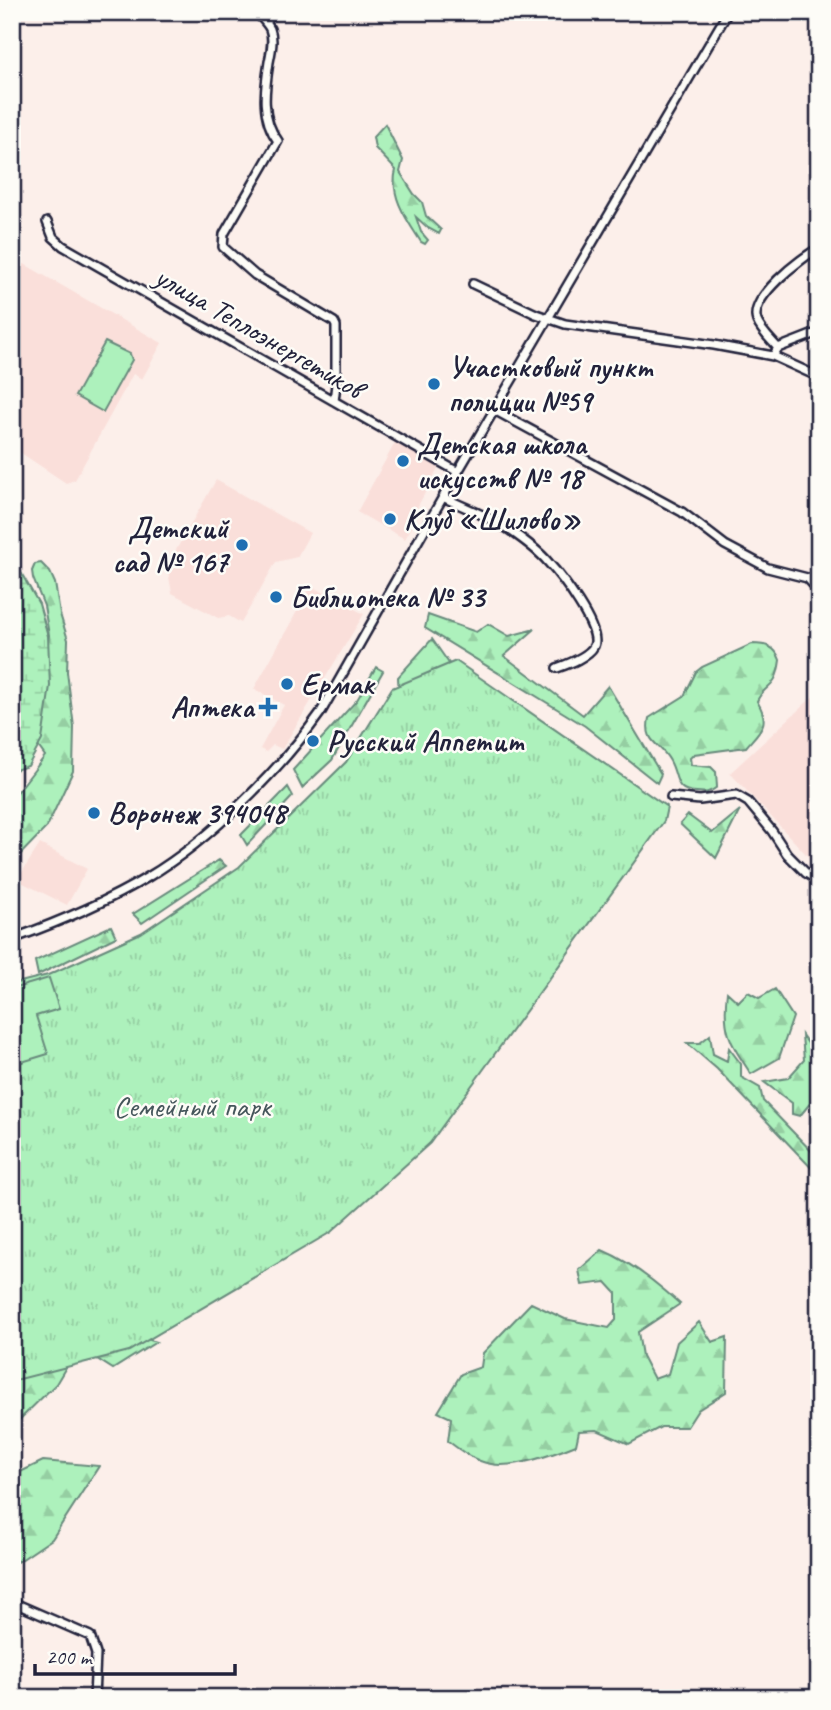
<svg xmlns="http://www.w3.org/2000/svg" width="831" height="1710" font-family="Caveat,sans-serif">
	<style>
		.built { fill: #fadfda }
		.forest { fill: url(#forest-firs); stroke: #688a7c; stroke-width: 2 }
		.wetland { fill: url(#wetland-marsh); stroke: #688a7c; stroke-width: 2 }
		.park { fill: url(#park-tufts); stroke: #688a7c; stroke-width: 2 }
		.garden { fill: #adf1bc; stroke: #688a7c; stroke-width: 2 }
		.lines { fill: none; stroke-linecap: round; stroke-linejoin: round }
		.minor-casing { stroke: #22223b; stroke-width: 12 }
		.minor { stroke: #fdfcf7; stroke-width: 7 }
		.poi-dot { fill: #1f6fb2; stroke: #fdfcf7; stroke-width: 2.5 }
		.labels { text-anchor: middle; stroke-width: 5; stroke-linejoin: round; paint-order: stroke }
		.street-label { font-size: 30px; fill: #22223b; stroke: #fdfcf7 }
		.poi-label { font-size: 30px; font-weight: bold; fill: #22223b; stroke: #fdfcf7; text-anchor: start }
		.park-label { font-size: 30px; fill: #45565b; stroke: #fdfcf7 }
	</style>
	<defs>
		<pattern id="forest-firs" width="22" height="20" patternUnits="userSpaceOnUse" patternTransform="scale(1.75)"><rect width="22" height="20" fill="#adf1bc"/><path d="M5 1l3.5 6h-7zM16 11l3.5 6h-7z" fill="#95cea2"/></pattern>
		<pattern id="wetland-marsh" width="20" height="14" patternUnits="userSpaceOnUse" patternTransform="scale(1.75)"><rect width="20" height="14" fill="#adf1bc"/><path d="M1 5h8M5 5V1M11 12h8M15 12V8" fill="none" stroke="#95cea2"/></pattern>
		<pattern id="park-tufts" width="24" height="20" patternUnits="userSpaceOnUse" patternTransform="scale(1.75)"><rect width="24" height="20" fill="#adf1bc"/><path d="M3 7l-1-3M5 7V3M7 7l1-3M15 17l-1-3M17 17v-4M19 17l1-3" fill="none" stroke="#95cea2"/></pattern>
	</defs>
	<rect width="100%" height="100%" fill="#fcefea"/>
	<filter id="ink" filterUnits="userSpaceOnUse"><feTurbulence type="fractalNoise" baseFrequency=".0143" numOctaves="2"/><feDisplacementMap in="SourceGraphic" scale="14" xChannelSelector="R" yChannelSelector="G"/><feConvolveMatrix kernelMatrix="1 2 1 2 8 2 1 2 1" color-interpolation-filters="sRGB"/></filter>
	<g filter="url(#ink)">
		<!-- built -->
		<path class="built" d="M12,257L162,343L142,379L133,374L75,480L66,483L12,447Z
			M396,441L439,466L417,508L418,516L405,539L357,512Z
			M216,480L310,533L297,557L276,562L241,623L229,616L218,618L172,593L167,566Z
			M311,586L364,614L282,749L273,745L266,752L260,749L284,705L254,689Z
			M819,691V868L730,773Z
			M40,844L87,869L67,905L17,880Z"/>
		<!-- forest -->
		<path class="forest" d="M385,124L403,160L400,172L414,194L422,202L426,216L441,230L439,234L428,228L416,217L421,232L428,240L425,244L421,242C407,220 389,196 396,170L375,148L373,137Z
			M41,563L50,572L55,583L60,614L68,640L67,672L74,727L73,771L47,827L12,863V799L45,756L33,739L40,713L49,635L44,606L33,578L32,571L35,564Z
			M428,615L476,632L488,624L509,636L535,629L504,656L583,715L608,686L661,774L657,783L585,726L425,628Z
			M432,639L455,672L399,696L398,677Z
			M752,644C766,644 775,646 780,660C776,691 766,682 757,701C771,724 761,729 746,747L694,754L690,758L691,765L711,767L716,772L717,787C710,793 705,793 696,792C673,791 679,777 670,761C660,742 644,744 649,718L684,696L696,672L702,667Z
			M376,667L383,671L332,760L302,788L293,770L357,700Z
			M288,787L293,796L247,845L241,835Z
			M740,810L716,858L680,824L688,815L712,833Z
			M219,860L226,866L142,923L133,914Z
			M111,926L116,937L38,975L35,961Z
			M775,989L793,1017L779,1058L751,1074C730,1042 722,1032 727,992L738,1002L748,992L759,998Z
			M710,1035L713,1054L727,1061L729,1048L741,1064V1077L760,1088L763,1101L819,1159V1176L717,1069L687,1043H700Z
			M802,1035L819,1059L811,1070C827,1091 813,1098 800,1116L792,1114V1103L764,1082L788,1078L804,1060Z
			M602,1250C631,1262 657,1283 680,1304L638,1332L642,1356L654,1379L668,1374L677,1342L699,1322L712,1342L727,1337L726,1392L698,1410L687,1427H661L629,1444L597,1430L579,1431L576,1445C554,1454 515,1469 491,1464C474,1461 461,1451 448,1441L451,1418L438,1412L461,1374L481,1367L483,1353L531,1303L565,1319L609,1328L616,1320V1293L606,1282L582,1285L579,1270Z
			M135,1335L156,1342L113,1369L78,1347L56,1384L12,1427V1359Z
			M43,1461L99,1466L52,1539L18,1562L12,1556V1476Z"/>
		<!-- wetland -->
		<path class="wetland" d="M12,557L39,604L48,636L50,686L42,740L28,766L12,771Z"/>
		<!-- park -->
		<path class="park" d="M456,661L667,807L664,821L430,1143L331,1232L129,1351L12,1381V984L48,975L141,933L239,867L346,762L392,688Z"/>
		<!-- garden -->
		<path class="garden" d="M105,342L130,354L132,360L103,412L75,396Z
			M49,978L59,1009L36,1016L48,1054L12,1065V989Z"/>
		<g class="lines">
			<!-- minor casing -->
			<g class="minor-casing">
				<path id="minor" d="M256,12C261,17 267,23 270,29C274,39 271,52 269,62C265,88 260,118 278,141L224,234L223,247L255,275L334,322L336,326V384L334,401
					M266,23L273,12
					M47,222L53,237L63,246L458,472
					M473,284L536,314L565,324L714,345L773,356L819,377
					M778,348L819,332
					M773,356L778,348C771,340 761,331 757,321C748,298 801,258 819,248
					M496,411L682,512L725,545L768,568L819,581
					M443,497C465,508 491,517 511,531C524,540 538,550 548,562C560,575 602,629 594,646C588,657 568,664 557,668
					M809,580L819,591
					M671,797L700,800L736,795L748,802L772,831L787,854L806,873L819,881
					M12,939C59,922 105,903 148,877C210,840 279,771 321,712L443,497L728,12
					M12,1602L90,1636L96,1654L94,1698"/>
			</g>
			<!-- minor -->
			<use href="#minor" class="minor"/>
		</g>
	</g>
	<!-- markers -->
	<g class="poi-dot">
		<circle cx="434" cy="384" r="7"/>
		<circle cx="403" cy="461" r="7"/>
		<circle cx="390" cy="519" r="7"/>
		<circle cx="242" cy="545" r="7"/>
		<circle cx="276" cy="597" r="7"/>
		<circle cx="287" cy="684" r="7"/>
		<path d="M264.5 696.5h7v7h7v7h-7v7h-7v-7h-7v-7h7z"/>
		<circle cx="313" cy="741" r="7"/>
		<circle cx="94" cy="813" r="7"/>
	</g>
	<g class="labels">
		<!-- street labels -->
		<g class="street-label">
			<text transform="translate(259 332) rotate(30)" y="10">улица Теплоэнергетиков</text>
		</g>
		<!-- poi labels -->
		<g class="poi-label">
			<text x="448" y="377">Участковый пункт<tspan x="448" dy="34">полиции №59</tspan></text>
			<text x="417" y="454">Детская школа<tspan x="417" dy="34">искусств № 18</tspan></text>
			<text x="404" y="529">Клуб «Шилово»</text>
			<text x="228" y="538" text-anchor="end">Детский<tspan x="228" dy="34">сад № 167</tspan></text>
			<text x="290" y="607">Библиотека № 33</text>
			<text x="301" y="694">Ермак</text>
			<text x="254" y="717" text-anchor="end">Аптека</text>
			<text x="327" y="751">Русский Аппетит</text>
			<text x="108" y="823">Воронеж 394048</text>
		</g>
		<!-- park labels -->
		<g class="park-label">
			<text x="192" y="1116">Семейный парк</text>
		</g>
	</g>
	<!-- margin -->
	<rect width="831" height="1710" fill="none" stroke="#fdfcf7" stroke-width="42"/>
	<rect x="21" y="21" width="789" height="1668" fill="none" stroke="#22223b" stroke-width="2.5" filter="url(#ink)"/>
	<!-- scale -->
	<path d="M35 1664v10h200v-10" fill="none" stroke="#22223b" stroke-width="3.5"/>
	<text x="46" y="1664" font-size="21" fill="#22223b" stroke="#fdfcf7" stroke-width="5" paint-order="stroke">200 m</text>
</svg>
